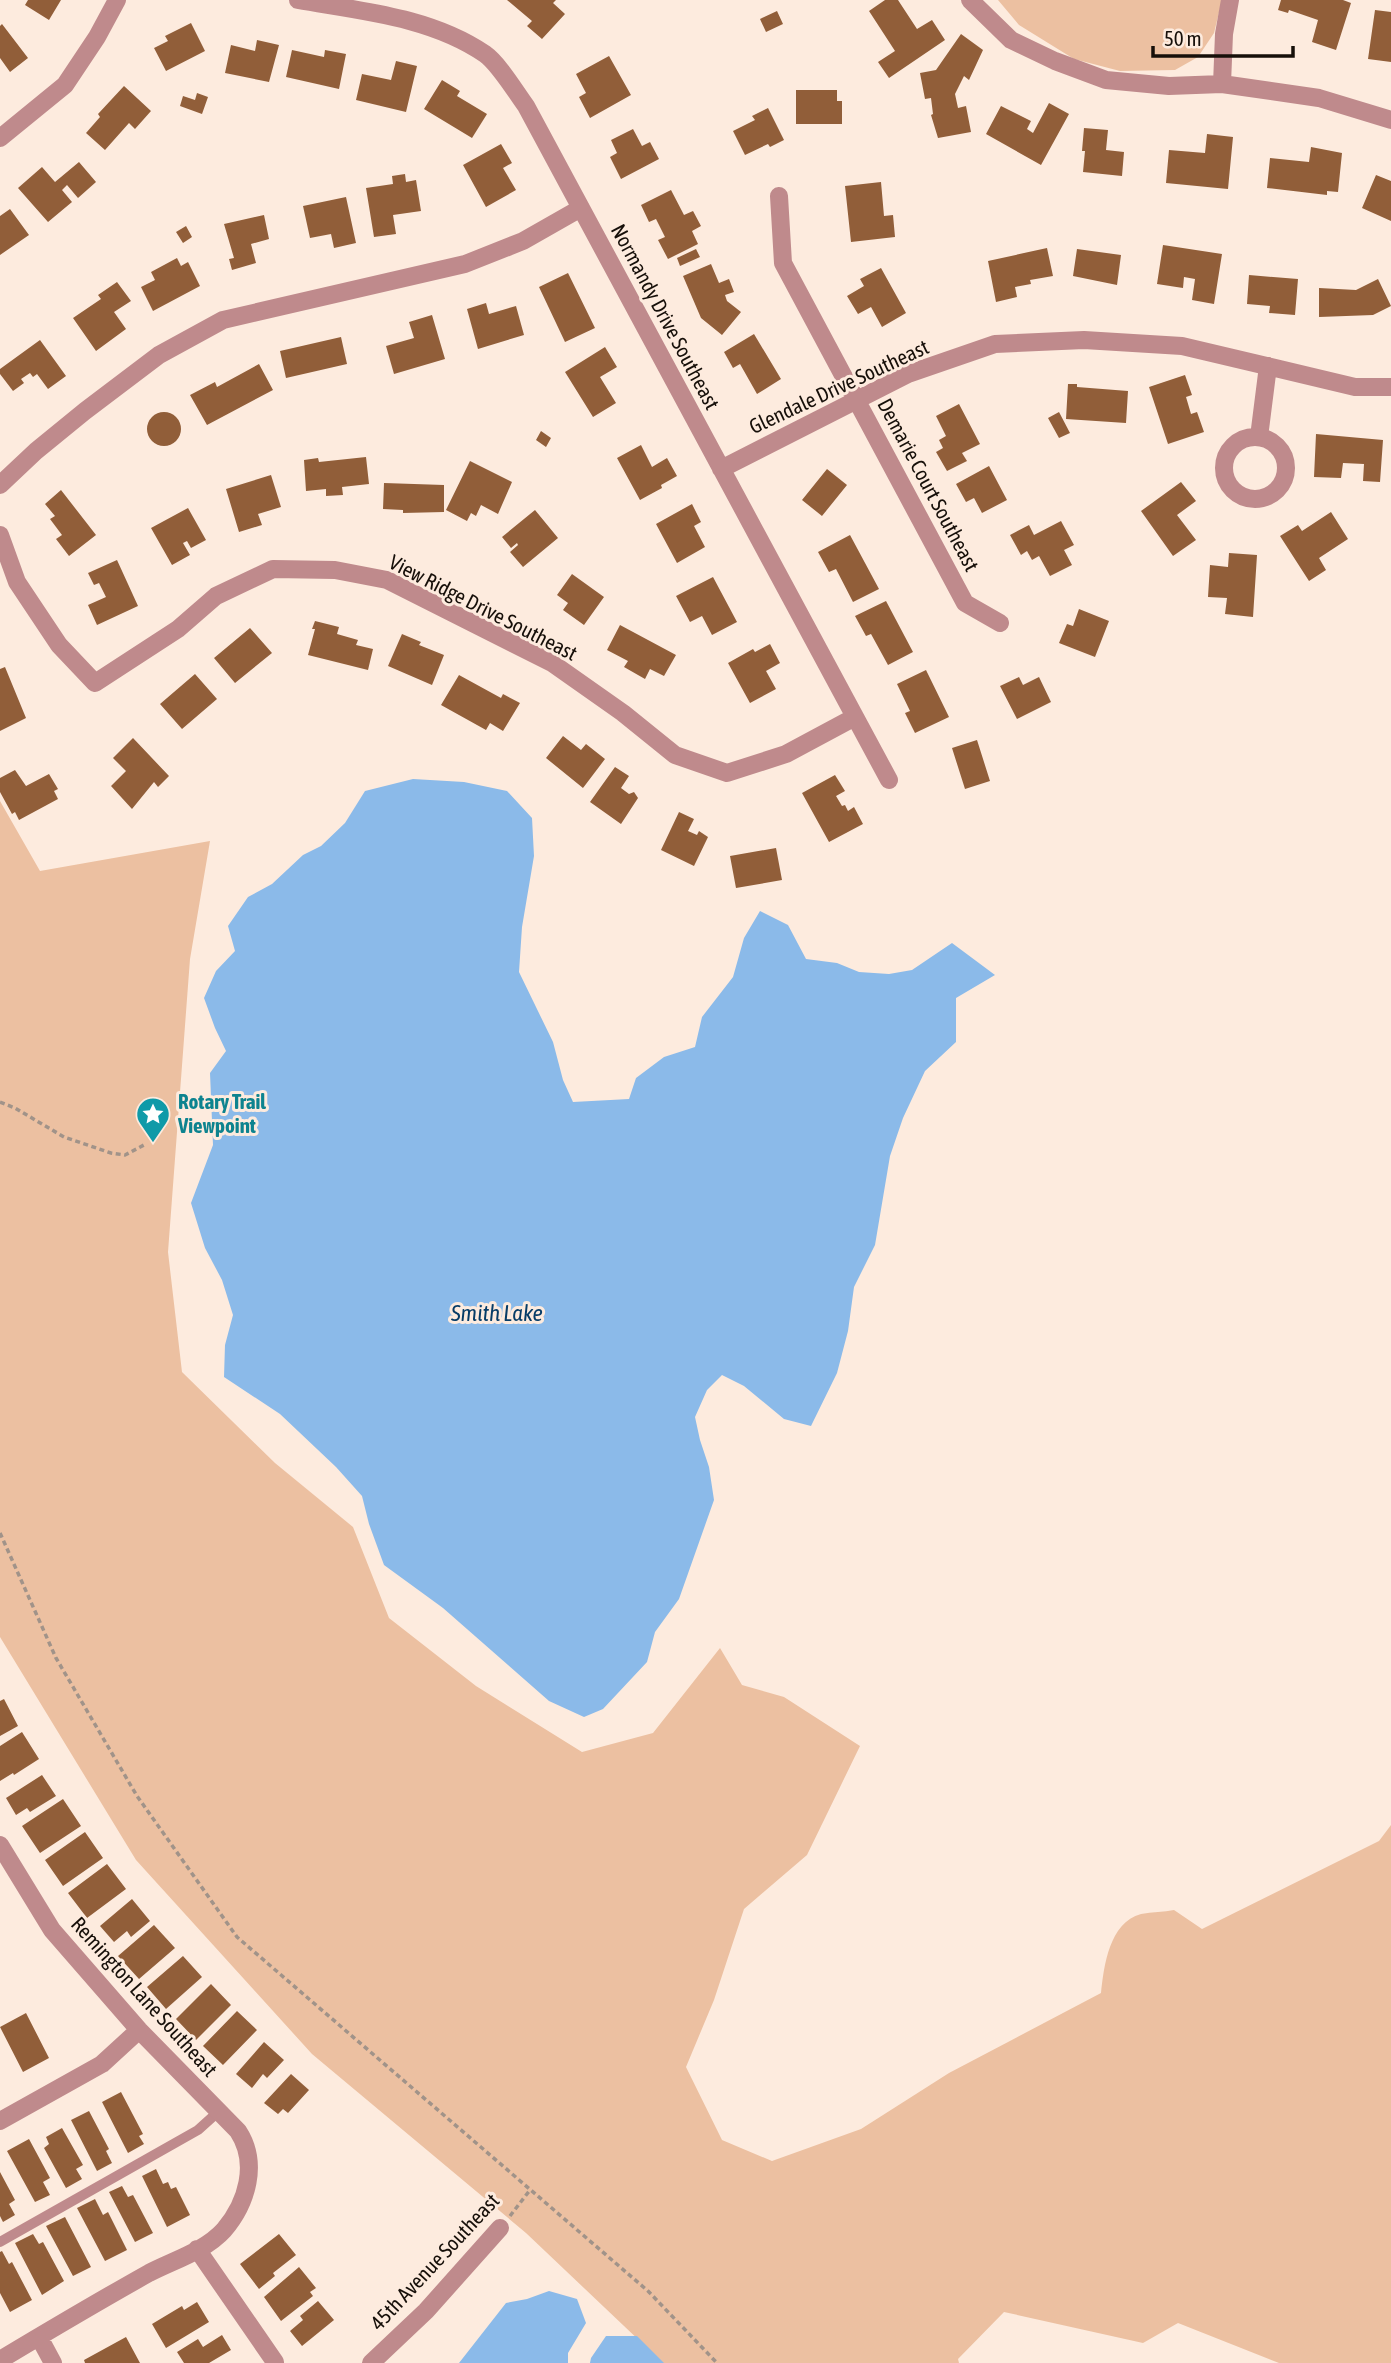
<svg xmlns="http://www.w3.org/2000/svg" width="1391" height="2363" font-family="'Asap Condensed',sans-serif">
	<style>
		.green { fill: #ecc0a1 }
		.water { fill: #8bbae9 }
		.building { fill: #915e39 }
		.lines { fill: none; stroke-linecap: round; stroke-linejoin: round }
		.path { stroke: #a19389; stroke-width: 3.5; stroke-dasharray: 5 3.5; stroke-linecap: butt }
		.lane { stroke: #bf8a8c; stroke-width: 10 }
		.street { stroke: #bf8a8c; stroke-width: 18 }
		.labels { text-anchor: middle; stroke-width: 6; stroke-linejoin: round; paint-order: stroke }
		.street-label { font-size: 21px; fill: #160f09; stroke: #fdebde }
		.culture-label { font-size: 21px; font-weight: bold; fill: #0d838f; stroke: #fdebde; text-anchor: start }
		.water-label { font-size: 23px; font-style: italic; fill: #063c67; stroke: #fdebde }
	</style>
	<rect width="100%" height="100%" fill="#fdebde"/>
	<!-- green -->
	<path class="green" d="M998,0H1222L1214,33L1198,57L1175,70L1120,71L1074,59L1019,25Z
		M0,801L40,871L210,841L190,959L168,1252L182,1372L275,1463L353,1527L389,1618L476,1686L582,1752L653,1733L720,1648L742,1685L784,1697L860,1746L807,1855L744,1909L714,2000L686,2067L722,2140L772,2161L861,2129L949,2073L1101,1993C1104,1966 1109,1923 1141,1914C1152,1912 1164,1912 1174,1910L1202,1929L1379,1841L1391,1825V2363H1279L1178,2323L1143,2343L1004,2312L958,2359L959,2363H663L526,2233L312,2054L136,1860L0,1637Z"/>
	<!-- water -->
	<path class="water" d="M413,779L464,782L507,791L532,818L534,856L522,927L519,972L553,1042L563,1080L573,1102L629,1099L636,1078L664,1057L695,1047L702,1017L733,977L744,938L760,911L788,925L806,959L837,963L859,972L889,974L912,970L952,943L995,975L956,998V1042L925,1071L903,1118L890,1156L875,1245L854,1287L848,1331L837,1373L811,1426L784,1419L744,1386L722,1375L707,1390L695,1417L700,1440L709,1467L714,1500L679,1599L655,1632L647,1662L603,1709L584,1717L549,1701L443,1608L384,1565L369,1524L362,1496L336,1467L280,1414L224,1377L225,1345L233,1315L222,1280L205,1248L191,1203L213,1145L210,1073L226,1051L215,1028L204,998L216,971L235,951L228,926L248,897L272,884L303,855L321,846L345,823L365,791Z
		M549,2291L577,2299L586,2323L568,2353V2363H459L506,2303L527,2299Z
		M606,2336H637L664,2363H590L591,2358Z"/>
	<!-- building -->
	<path class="building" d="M28,0H61L49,20L25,5Z
		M507,0H556L553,3L565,14L542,39L527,26L532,21Z
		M885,0H898L917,29L932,20L945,40L889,78L878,62L895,51L869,11Z
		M1281,0H1343L1351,3L1336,50L1312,42L1318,20L1289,10L1288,13L1278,10Z
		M1375,10L1391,12V62L1368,59Z
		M777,11L783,24L766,32L760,19Z
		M191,23L205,51L166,71L154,48L168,41L165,36Z
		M2,24L28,58L10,72L0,58V26Z
		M961,34L983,50L969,80L964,76L955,94L958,108L966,106L971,132L938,138L931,115L933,114L931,98L925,99L920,73L936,70Z
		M257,40L279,45L269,82L225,73L231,45L255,51Z
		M292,50L324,57L325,50L346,54L339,89L286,77Z
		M609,56L631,95L590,118L579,97L586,93L576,74Z
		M396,61L417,66L406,112L356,100L362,74L391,80Z
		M442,80L460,91L457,96L487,114L472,138L424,109Z
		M124,86L151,111L135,129L129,123L105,150L86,133L100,117L98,114Z
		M796,90H837V101H842V124H796Z
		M197,93L208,97L202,114L180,106L183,96L195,100Z
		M1049,103L1069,114L1041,165L986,134L1001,106L1031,121L1027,129L1033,133Z
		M768,108L784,140L770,147L768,144L745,155L733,131L755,120L752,116Z
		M1084,128L1108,130L1106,150L1124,152L1122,176L1083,172L1085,151H1082Z
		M633,129L642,146L650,142L659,159L621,179L610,157L617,153L611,140Z
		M1207,134L1233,137L1228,189L1166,183L1169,150L1205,153Z
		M501,144L512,163L503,168L516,190L486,207L463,165Z
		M1311,147L1342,153L1338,192L1327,191V195L1267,188L1270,158L1309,162Z
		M79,162L96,182L78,198L67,185L62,190L72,202L48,222L18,188L42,167L55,182Z
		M405,174L406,182L416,180L421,211L393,215L396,234L374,237L366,188L393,184L392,176Z
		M1376,175L1391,181V221L1362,208Z
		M881,182L884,216L893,215L895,237L851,242L845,186Z
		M671,190L684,215L693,211L701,226L692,231L698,244L668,259L658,240L665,237L656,219L649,222L641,205Z
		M346,197L356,243L334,248L331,234L310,238L303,206Z
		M10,209L29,235L0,255V216Z
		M264,215L269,239L251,244L256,263L232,270L229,259L234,258L224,224Z
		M186,226L192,237L183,243L176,232Z
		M1163,245L1222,254L1214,304L1192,300L1195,279L1184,277L1183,288L1157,284Z
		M1047,248L1053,276L1030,280L1031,284L1015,287L1017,297L996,302L988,261Z
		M696,249L700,257L680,266L677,258Z
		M1077,249L1121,255L1117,285L1073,276Z
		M177,258L181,266L188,262L200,286L153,311L141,287L155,280L151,272Z
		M711,264L719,283L729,279L734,292L725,295L727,301L741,312L722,335L701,318L683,276Z
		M881,268L906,313L882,327L871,307L858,314L847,296L864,286L860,279Z
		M568,273L595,328L565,342L539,287Z
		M1249,275L1298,279L1295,315L1269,313L1270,306L1247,304Z
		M1378,279L1391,306L1373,315L1319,317V288L1356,290Z
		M117,282L131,301L114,312L126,329L96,351L73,318L101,299L98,295Z
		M486,303L489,314L516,306L524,335L478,349L467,309Z
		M432,315L445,359L394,374L386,346L414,338L409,322Z
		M754,334L781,379L757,394L740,364L733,368L724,352Z
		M341,337L347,364L286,378L280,351Z
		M40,340L66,376L48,389L37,374L33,377L30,373L21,379L24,383L13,391L0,374V369Z
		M605,347L617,367L600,377L616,403L593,417L565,372Z
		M259,364L273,390L207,425L190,395L215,382L217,387Z
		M1185,375L1192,395L1186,397L1191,414L1197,412L1204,432L1168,444L1149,387Z
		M1068,384H1077V387L1128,391L1126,423L1066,419Z
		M959,404L980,444L962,453L967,461L947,471L936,452L943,448L939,440L946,436L936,416Z
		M1059,412L1070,433L1059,438L1048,418Z
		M147 429a17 17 0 1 1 34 0a17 17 0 1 1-34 0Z
		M541,431L551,438L546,447L536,440Z
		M1316,434L1383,440L1380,482L1363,481L1364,464L1343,463L1341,478L1314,477Z
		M641,445L652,467L667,458L677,476L661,485L662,488L640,500L617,458Z
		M366,457L369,484L342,487L343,495L326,496V489L306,491L304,460L318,458L319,462Z
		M470,461L512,482L498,514L481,505L476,516L471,513L467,521L446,510Z
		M989,466L1007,500L982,513L974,498L966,502L956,484Z
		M827,469L847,485L822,516L802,500Z
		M271,475L281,507L258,514L262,525L239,532L226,489Z
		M1181,482L1196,501L1177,515L1196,540L1173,556L1141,511Z
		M384,483L444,485V512L403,513V510L383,509Z
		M61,490L96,535L69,556L56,539L62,535L50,519L55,516L45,504Z
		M692,504L701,522L694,526L705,547L677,563L656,524Z
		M188,508L206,540L191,548L187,541L183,543L190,555L172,565L151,528Z
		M535,510L558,538L523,567L510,552L518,545L517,543L511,548L502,537Z
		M1331,512L1348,539L1319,558L1326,570L1309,581L1280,536L1298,525L1302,531Z
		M1061,521L1074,545L1064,550L1072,565L1050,576L1039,556L1032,560L1027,551L1021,555L1010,535L1029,525L1034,535Z
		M850,535L879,589L853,602L836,569L829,572L818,552Z
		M1229,553L1257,555L1253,617L1225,614L1227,598L1208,597L1210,565L1228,567Z
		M117,560L138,606L97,625L88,605L106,597L99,583L94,585L88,573Z
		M572,574L604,597L584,625L563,610L568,603L557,595Z
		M713,577L737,622L712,635L702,616L690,622L676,596Z
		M886,601L913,652L888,665L871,634L866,636L855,616Z
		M1079,609L1109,621L1095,657L1059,643L1067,624L1073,626Z
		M315,621L339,627L337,634L358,640L356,645L373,649L368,670L308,655L315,629H312Z
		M620,625L676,655L664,676L650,669L645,679L624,667L628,661L607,650Z
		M250,628L272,653L235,683L214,658Z
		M402,634L421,642L419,645L444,655L432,685L388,666Z
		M770,644L780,663L766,671L776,689L750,703L728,663L753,649L755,652Z
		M5,667L26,718L0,731V669Z
		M926,670L949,717L915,733L905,713L910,711L897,684Z
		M195,674L217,699L182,729L160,704Z
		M459,675L501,698L503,694L520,703L503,731L490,723L486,730L441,705Z
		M1019,677L1023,685L1039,677L1051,702L1017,719L1000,686Z
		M563,736L581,750L586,744L605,759L583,788L546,758Z
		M133,738L169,776L158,787L154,782L132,809L111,786L126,771L113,758Z
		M977,740L990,781L965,789L952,748Z
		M615,767L629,776L621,788L629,794L634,792L638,798L621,824L590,802Z
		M15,770L26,786L49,774L58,789L54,791L58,799L19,820L15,812L12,814L0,792V778Z
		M835,775L845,791L836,796L842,806L845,805L848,811L854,807L863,824L829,842L802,793Z
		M679,812L694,819L688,831L697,835L699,831L708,837L694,866L661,850Z
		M776,848L782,880L736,888L730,856Z
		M4,1699L18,1726L0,1736V1701Z
		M22,1732L39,1759L14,1775L13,1773L0,1781V1746Z
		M42,1775L56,1796L30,1812L27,1808L16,1815L6,1798Z
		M63,1799L81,1826L40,1853L22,1826Z
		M85,1832L103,1858L63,1886L45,1860Z
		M107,1864L126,1889L87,1918L68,1893Z
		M132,1899L150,1921L131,1937L127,1931L114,1942L100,1926Z
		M154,1925L175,1948L139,1979L118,1956Z
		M183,1956L202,1977L166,2009L147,1987Z
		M211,1984L231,2005L196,2040L176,2019Z
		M237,2011L257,2030L223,2065L203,2046Z
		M26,2013L49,2058L23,2072L0,2027Z
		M264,2042L284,2060L267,2078L263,2074L252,2088L236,2074Z
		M291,2074L309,2090L288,2113L283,2109L278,2114L264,2103Z
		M121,2092L143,2134L139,2136L144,2144L128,2153L102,2102Z
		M89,2111L109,2149L106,2151L112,2163L97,2171L71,2120Z
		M62,2128L83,2165L76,2169L82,2179L66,2188L44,2148L49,2144L46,2137Z
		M29,2139L50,2178L43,2182L50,2195L35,2202L7,2151Z
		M156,2169L163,2184L168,2182L171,2189L176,2187L190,2215L167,2227L142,2176Z
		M0,2172L15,2200L9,2204L15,2215L3,2222L0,2216Z
		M122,2186L128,2197L133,2195L153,2233L135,2242L109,2192Z
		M95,2199L103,2215L108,2212L127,2250L105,2261L77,2208Z
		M65,2217L91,2267L73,2276L46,2226Z
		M33,2234L39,2244L43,2242L64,2281L42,2295L15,2243Z
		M279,2234L296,2255L273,2273L275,2276L259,2289L240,2264Z
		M2,2251L9,2264L12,2262L32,2300L10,2312L0,2293V2252Z
		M299,2267L316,2288L310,2292L313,2296L281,2321L264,2297Z
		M318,2301L334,2320L302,2346L290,2331L303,2320L300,2316Z
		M197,2302L209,2322L166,2348L152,2324L182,2306L184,2310Z
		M222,2335L231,2350L209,2363H184L177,2352L198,2339L203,2347Z
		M126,2337L140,2363H85L84,2360Z"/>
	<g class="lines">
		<!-- path -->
		<path class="path" d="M0,1102L15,1108L64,1137L111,1153L125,1155L144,1145
			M0,1533L56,1658L137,1796L237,1937L648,2291L717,2363
			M510,2216L530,2190"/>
		<!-- lane -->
		<path class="lane" d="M0,2242L198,2130L218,2112"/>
		<!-- street -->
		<path class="street" d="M298,0C361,11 431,17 485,54C499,64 515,91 526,106L889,780
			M970,0L1011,40L1055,61L1106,80L1169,86L1222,84L1319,98L1391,120
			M1222,84L1224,34L1230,0
			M0,138L65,85L97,37L117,0
			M779,196L783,263L965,603L1000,623
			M1224 468a31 31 0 1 1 62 0a31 31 0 1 1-62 0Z
			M1259,437L1268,366
			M721,469L908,374L995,344L1084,340L1182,346L1355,387H1391
			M0,485L36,451L85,411L159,355L223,320L465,264L523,241L581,208
			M0,535L17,582L59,645L95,683L178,629L216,596L273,569L335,570L387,580L552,663L623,713L675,755L727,773L786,754L855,717
			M0,1845L52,1930L139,2030L238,2131C259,2163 247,2203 224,2230C205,2251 174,2260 149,2273C99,2301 50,2330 0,2360
			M0,2121L102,2064L139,2030
			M197,2249L275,2362
			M39,2337L53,2363
			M371,2363L426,2311L500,2228"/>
	</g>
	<!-- icons -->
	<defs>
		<g id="sight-pin" transform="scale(1.75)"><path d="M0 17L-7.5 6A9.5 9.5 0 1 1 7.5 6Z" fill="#0f9aa8" stroke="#fdebde"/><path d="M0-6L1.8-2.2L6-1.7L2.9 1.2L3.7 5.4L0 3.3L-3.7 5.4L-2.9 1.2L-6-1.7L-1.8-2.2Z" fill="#fff"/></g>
	</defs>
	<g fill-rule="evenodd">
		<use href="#sight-pin" x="153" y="1114"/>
	</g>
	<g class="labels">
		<!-- street labels -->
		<g class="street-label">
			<text transform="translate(665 317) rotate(62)" y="7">Normandy Drive Southeast</text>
			<text transform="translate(839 387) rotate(-25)" y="7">Glendale Drive Southeast</text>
			<text transform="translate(928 485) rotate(62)" y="7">Demarie Court Southeast</text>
			<text transform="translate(483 608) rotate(27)" y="7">View Ridge Drive Southeast</text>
			<text transform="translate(144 1997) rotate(48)" y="7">Remington Lane Southeast</text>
			<text transform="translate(435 2262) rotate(-47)" y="7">45th Avenue Southeast</text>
		</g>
		<!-- culture labels -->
		<g class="culture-label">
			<text x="178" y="1109">Rotary Trail<tspan x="178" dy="24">Viewpoint</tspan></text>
		</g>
		<!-- water labels -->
		<g class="water-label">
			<text x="497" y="1321">Smith Lake</text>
		</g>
	</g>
	<!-- scale -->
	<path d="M1153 46v10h140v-10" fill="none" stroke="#160f09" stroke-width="3.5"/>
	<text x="1164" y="46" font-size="21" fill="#160f09" stroke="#fdebde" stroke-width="5" paint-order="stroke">50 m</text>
</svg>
